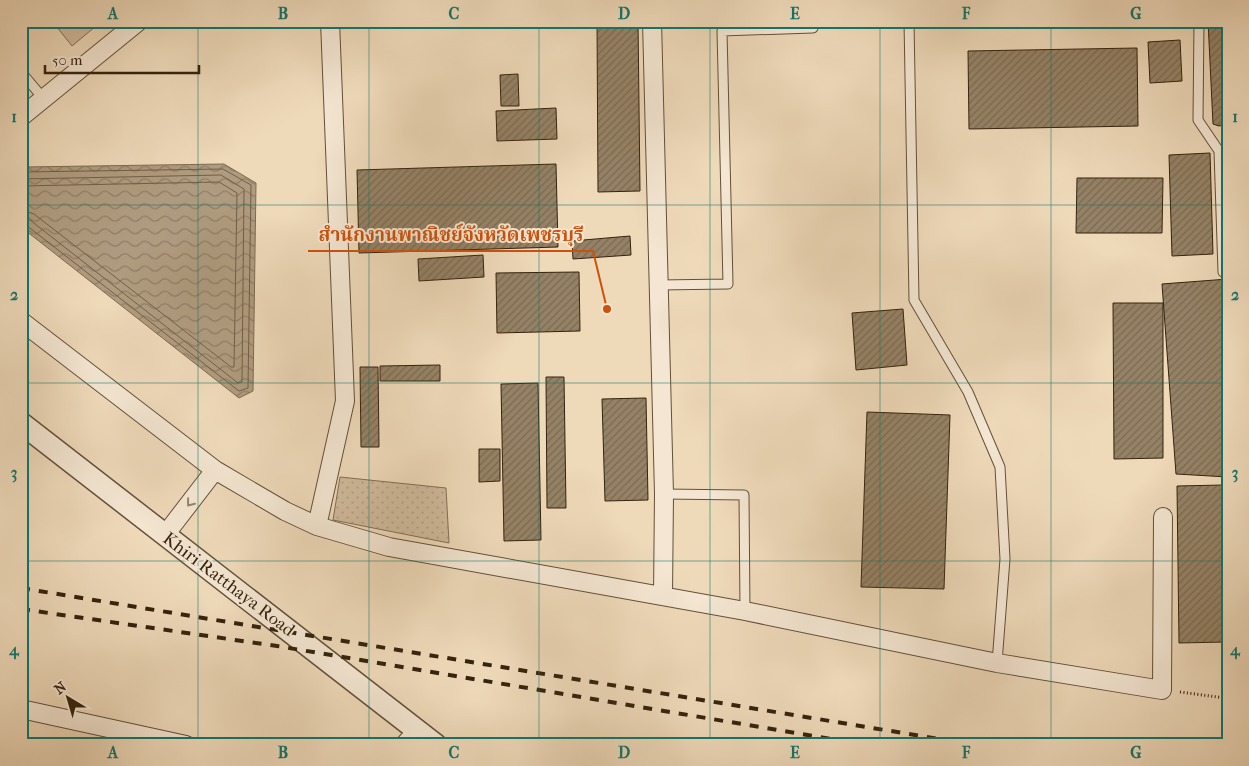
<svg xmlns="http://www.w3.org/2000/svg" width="1249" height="766" font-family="'IM FELL French Canon','Noto Serif Thai',serif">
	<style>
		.green { fill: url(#green-dots); stroke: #826e54 }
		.pitch { fill: #cfba9c; stroke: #826e54 }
		.water { fill: url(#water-waves); stroke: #7e6b51 }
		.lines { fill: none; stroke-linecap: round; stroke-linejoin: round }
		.shore { stroke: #725f46; stroke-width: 1 }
		.building { fill: url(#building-hatch); stroke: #35230d }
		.service-casing { stroke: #635038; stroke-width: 11 }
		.minor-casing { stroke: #635038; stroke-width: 20 }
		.tertiary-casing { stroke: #635038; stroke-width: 24 }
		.path { stroke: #35230d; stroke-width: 3; stroke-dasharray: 1 2.5; stroke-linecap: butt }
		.service { stroke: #f4e6d2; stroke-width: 9 }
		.minor { stroke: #f4e6d2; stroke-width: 18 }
		.tertiary { stroke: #f4e6d2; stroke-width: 21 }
		.rail { stroke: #35230d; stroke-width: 4; stroke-dasharray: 9 9; stroke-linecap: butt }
		.oneway { stroke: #948470 }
		.grid { fill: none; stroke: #0f766e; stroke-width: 1; stroke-opacity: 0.55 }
		.labels { text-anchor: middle; stroke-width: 4; stroke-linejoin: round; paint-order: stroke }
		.street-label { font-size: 18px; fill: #35230d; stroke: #f4e6d2 }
		.leader { fill: none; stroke: #cd510c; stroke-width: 2 }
		.callout-dot { fill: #cd510c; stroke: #f4e6d2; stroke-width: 2 }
		.callout-label { font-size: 19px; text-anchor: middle; font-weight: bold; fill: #cd510c; stroke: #f4e6d2; stroke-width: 4; stroke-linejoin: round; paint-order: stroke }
		.neatline { fill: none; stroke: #0f766e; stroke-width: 2 }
		.grid-label { font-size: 16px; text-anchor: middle; font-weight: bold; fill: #0f766e }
	</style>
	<defs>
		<pattern id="green-dots" width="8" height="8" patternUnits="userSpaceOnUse" patternTransform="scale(1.25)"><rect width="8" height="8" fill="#cfba9c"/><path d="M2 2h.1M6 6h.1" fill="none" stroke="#b2a085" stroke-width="1.8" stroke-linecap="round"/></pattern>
		<pattern id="water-waves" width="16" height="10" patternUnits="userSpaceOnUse" patternTransform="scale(1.25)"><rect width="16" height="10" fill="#af9b7f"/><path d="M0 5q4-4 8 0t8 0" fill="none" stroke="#8f7e66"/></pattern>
		<pattern id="building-hatch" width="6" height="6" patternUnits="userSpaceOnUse" patternTransform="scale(1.25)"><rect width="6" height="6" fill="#958266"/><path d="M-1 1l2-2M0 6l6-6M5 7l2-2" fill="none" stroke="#7a6a52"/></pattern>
	</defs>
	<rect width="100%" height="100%" fill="#eed9b9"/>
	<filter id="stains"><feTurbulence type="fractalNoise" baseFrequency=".004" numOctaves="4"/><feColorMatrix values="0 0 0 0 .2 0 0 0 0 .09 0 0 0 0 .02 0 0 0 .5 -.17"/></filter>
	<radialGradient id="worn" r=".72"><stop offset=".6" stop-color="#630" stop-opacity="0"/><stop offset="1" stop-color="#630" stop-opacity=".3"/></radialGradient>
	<!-- green -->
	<path class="green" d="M350,21H519L350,27Z
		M340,477L446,488L449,543L333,520Z"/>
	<!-- pitch -->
	<path class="pitch" d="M52,21H102L72,46Z"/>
	<!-- water -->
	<path class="water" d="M224,164L256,183L253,391L239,398L21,227V169L24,167Z"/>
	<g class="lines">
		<!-- shore -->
		<path class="shore" d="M21,172L223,169L251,185L248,388L239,391L26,225L21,224
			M21,179L221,175L244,189L242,382L238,383L30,220L21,218
			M21,186L219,182L237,193L234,367H231L34,214L21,210"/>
	</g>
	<!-- building -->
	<path class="building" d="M597,21H638L640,191L598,192Z
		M1133,21H1180V27H1133Z
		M1208,21H1228V124L1219,126L1213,124Z
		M1180,40L1182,81L1150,83L1148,42Z
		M1137,48L1138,126L969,129L968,51Z
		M518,74L519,106H501L500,75Z
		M556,108L557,139L497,141L496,111Z
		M1210,153L1213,254L1172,256L1169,155Z
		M556,164L558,247L359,253L357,170Z
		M1077,178H1163L1162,233H1076Z
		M630,236L631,255L573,259L572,241Z
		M483,255L484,277L419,281L418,259Z
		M579,272L580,331L497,333L496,273Z
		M1228,279V477L1176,474L1162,284Z
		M1113,303H1163V458L1114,459Z
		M903,309L907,365L856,370L852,313Z
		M440,365V381H380V366Z
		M360,367H378L379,447H361Z
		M546,377H564L566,508H547Z
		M538,383L541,540L504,541L501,384Z
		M646,398L648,500L605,501L602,399Z
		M867,412L950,415L944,589L861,587Z
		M479,449H500V481L479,482Z
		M1223,485L1225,642L1179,643L1177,486Z"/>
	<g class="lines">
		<!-- service casing -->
		<g class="service-casing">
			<path id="service" d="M909,21L914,300L968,392L1000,467L1005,559L997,663
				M1199,21L1198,120L1219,151L1223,272
				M21,72L43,98
				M659,285L728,284L722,31L813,28
				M664,494L744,495L745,611"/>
		</g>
		<!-- minor casing -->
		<g class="minor-casing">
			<path id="minor" d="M652,21L664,494L663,596
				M21,117L139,21
				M21,321L215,470L285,511L317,526L389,547L745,611L997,663L1162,690L1163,517
				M317,526L345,401L330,21
				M165,535L215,470
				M21,709L186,745
				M404,745L417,731"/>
		</g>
		<!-- tertiary casing -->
		<g class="tertiary-casing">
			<path id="tertiary" d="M21,423L436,745"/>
		</g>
		<!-- path -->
		<path class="path" d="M1180,692L1225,698L1228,702"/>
		<!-- service -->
		<use href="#service" class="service"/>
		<!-- minor -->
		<use href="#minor" class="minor"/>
		<!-- tertiary -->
		<use href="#tertiary" class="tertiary"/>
		<!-- rail -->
		<path class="rail" d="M21,588L976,745
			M21,609L277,646L867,745"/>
	</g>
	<!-- one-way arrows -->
	<defs><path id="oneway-chevron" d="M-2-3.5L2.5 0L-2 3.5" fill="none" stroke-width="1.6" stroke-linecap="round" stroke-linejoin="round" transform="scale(1.25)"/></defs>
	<use class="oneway" href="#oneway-chevron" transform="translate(190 503) rotate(128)"/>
	<!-- grid -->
	<path class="grid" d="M198,21V745M369,21V745M539,21V745M710,21V745M880,21V745M1051,21V745M21,205H1228M21,383H1228M21,561H1228"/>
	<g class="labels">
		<!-- street labels -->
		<g class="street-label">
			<text transform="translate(229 584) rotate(37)" y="6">Khiri Ratthaya Road</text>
		</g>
	</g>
	<!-- callouts -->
	<path class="leader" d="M607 309L593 251H308"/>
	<circle class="callout-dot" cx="607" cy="309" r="5"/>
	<g class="callout-label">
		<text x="451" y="241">สำนักงานพาณิชย์จังหวัดเพชรบุรี</text>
	</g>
	<!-- margin -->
	<rect width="1249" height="766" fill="none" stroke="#eed9b9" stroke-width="55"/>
	<!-- north arrow -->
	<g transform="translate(68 698) rotate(322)" stroke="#f4e6d2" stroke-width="4" paint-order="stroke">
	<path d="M0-4L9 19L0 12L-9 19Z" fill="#35230d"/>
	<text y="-8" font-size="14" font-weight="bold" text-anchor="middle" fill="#35230d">N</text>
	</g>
	<!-- scale -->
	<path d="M45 65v8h154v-8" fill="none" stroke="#35230d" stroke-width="2.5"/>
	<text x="52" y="65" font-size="15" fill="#35230d" stroke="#f4e6d2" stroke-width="4" paint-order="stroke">50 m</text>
	<rect x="28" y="28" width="1194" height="710" class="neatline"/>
	<g class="grid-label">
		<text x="113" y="19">A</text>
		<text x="283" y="19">B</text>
		<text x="454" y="19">C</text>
		<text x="624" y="19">D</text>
		<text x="795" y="19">E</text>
		<text x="966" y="19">F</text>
		<text x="1136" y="19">G</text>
		<text x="14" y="122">1</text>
		<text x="1235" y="122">1</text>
		<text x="14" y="300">2</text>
		<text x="1235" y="300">2</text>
		<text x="14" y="478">3</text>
		<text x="1235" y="478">3</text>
		<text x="14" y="655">4</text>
		<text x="1235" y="655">4</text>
		<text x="113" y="758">A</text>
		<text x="283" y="758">B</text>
		<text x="454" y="758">C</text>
		<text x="624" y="758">D</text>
		<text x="795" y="758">E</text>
		<text x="966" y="758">F</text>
		<text x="1136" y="758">G</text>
	</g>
	<rect width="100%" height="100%" filter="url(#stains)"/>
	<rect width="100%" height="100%" fill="url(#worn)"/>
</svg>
